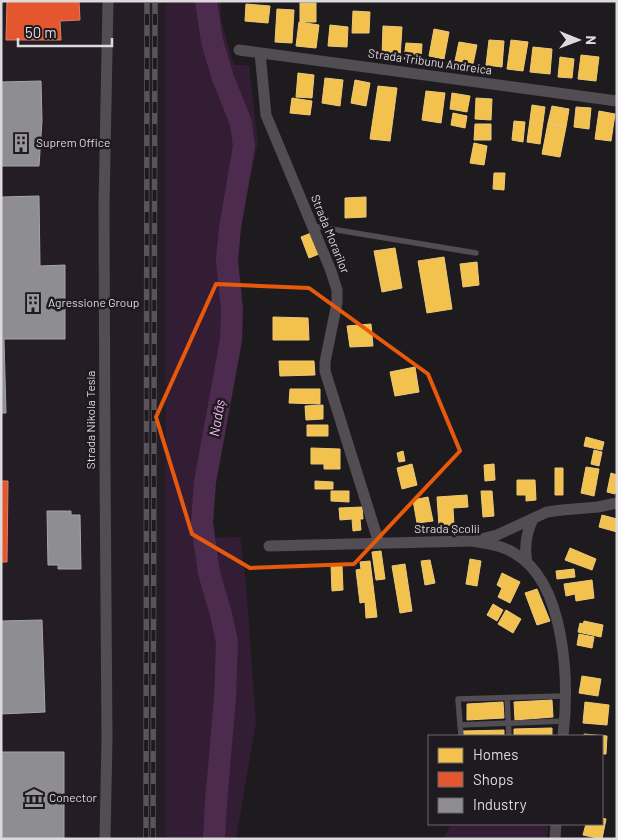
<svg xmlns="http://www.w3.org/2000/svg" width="618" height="840" font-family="Barlow,sans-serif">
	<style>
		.built { fill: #251d26 }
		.green { fill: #331d34 }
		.homes { fill: #f2c14e; stroke: #ecc879 }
		.shops { fill: #e4572e; stroke: #e27e62 }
		.industry { fill: #8d8d92; stroke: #a5a4a8 }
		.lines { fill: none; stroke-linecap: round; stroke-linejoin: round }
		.river { stroke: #4d2b4f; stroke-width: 22 }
		.service { stroke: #524d52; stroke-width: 5.5 }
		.minor { stroke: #524d52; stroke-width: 11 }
		.rail-casing { stroke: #585458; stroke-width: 5.5 }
		.rail { stroke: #1f1a1f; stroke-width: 4; stroke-dasharray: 11; stroke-linecap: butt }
		.marked { fill: none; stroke: #e8590c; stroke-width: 4; stroke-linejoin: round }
		.labels { text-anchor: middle; stroke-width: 5; stroke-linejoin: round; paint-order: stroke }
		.street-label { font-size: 12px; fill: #dddadd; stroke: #1f1a1f }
		.poi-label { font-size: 12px; fill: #dddadd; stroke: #1f1a1f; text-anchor: start }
		.water-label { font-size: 14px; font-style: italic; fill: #f5b7f8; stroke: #1f1a1f }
	</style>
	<rect width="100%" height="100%" fill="#1e1b1e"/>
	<!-- built -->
	<path class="built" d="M1,1H166V839H1Z"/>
	<!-- green -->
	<path class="green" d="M166,1H221V20L234,65H249L258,143L234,255L238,323L235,368L211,490L209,511L210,538L240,537L246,585L256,722L236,839H166Z
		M451,824H548L547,839H443Z"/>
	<!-- homes -->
	<path class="homes" d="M300,3H316V22H300Z
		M246,4L270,6L268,23L245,21Z
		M277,9L294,10L292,43L275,42Z
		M353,11L370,12L369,33H352Z
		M299,22L319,25L316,48L296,46Z
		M330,25L348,27L347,47L328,46Z
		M383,26L402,27L400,58L382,56Z
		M434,29L449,32L444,59L429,56Z
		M489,40L504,41L502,67L486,65Z
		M511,40L528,42L523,71L507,69Z
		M459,42L477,45L473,64L455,61Z
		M406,43L422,44L421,60L404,59Z
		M533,47L552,49L550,74L530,72Z
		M581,55L599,57L596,81L578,79Z
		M560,57L574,59L572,78L558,77Z
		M298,73L314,75L312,98L296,97Z
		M325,78L343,80L340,106L322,103Z
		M355,80L370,83L366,106L351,103Z
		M378,86L397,88L390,141L370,139Z
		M426,91L445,93L441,123L422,120Z
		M452,93L470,96L467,112L450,109Z
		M292,98L312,101L310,115L290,113Z
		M476,98L492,99L491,120L475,119Z
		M532,105L545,107L540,144L527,142Z
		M552,106L569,109L566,127L548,123Z
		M576,107L591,108L589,129L574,127Z
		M599,111L615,114L611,141L595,139Z
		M453,113L467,116L465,128L451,125Z
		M514,121L525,122L523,142L512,140Z
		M548,123L566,127L560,157L542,154Z
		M475,124H491V140H474Z
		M474,143L487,146L484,165L470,163Z
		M494,173H505L504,190L493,189Z
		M366,197V217L345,218V198Z
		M311,233L319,254L309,258L301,237Z
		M395,248L402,288L382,292L374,251Z
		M444,257L452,309L427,313L418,261Z
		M477,262L479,285L463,287L460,264Z
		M273,317L308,318L309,340H273Z
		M371,324L373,346L350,347L347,326Z
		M279,361H314L315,375L280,376Z
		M415,367L419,392L395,396L390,372Z
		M290,389H320V404L289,403Z
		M323,405V419L306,420L305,406Z
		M307,425H328V436H307Z
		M586,437L604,442L602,450L584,446Z
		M311,448L340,449V469H324V464H311Z
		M594,450L602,452L599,466L591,464Z
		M403,451L405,461L399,462L397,453Z
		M412,464L417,485L402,489L397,468Z
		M494,464L495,480L485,481L484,465Z
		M586,467L599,469L594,496L581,493Z
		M555,468H563V495H555Z
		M611,473L617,475V487L615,494L607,492Z
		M517,480H535L536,500L526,501V495H517Z
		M315,481L333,482V489H315Z
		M331,491H349V502L331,501Z
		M481,491H492L494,516L483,517Z
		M467,495L468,507L453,508L454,525L439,526L437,497Z
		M428,497L433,521L417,523L413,500Z
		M362,507L363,519H360L361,530L353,531L352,519L340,520L339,508Z
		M602,515L617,519V532L599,527Z
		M570,548L596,559L592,570L565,560Z
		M381,551L385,579L376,580L372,552Z
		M470,559L481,561L477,586L466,584Z
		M430,560L435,583L425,585L421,561Z
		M370,561L377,617L366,618L365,602L360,603L356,570L361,569L360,562Z
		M405,564L412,611L400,613L392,566Z
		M331,565H342L343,590L332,591Z
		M574,569L575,577L557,579L556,571Z
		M502,573L520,582L510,603L498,597L502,588L497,585Z
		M592,580L594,598L576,601L575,594L566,596L564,584Z
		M537,589L550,621L537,625L525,593Z
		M493,604L503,610L497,621L487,615Z
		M506,610L521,619L513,633L498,624Z
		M584,621L603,625L601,637L578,632L580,623L583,624Z
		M579,634L594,637L592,648L577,645Z
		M582,676L601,679L598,696L579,693Z
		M552,700L553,717L515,720L514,702Z
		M503,702L504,718L467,720V704Z
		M585,702L609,705L607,725L583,723Z
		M552,728V736H514V729Z
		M504,730V736H463V731Z
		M584,734L607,736L606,754H602V736H584Z
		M602,818L606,819L602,839L583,835L586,824H602Z"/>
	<!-- shops -->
	<path class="shops" d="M7,1H79L80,20L60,21L61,40H6Z
		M1,481H8L7,562H1Z"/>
	<!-- industry -->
	<path class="industry" d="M41,81L42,121L39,166H1V82Z
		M39,196L40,266L65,265V339H4L6,413H1V197Z
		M47,511H71V515H80L81,569H58V565H48Z
		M42,620L45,712L1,714V621Z
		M1,752H64V839H1Z"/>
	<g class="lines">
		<!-- river -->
		<path class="river" d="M206,1L212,41L223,78L241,123L244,146L230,228L227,260L232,309L231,340L205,482L202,523L209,573L221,614L227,642L225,698L216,802L214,839"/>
		<!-- service -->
		<path class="service" d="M313,226L476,253
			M507,698L509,736
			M460,725L565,721
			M461,736L458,699L566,696"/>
		<!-- minor -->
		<path class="minor" d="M239,50L617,101
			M260,53L266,115L331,271L337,290V303L325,362V371L379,543
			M477,540L497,535L547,512L562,510L598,507L617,503
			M269,546L470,541C485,543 501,545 514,553C567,583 569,684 563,736
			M527,563C524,547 526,533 533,519
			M105,839L107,739L105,466L104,206L108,1
			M555,839L556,824"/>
		<!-- rail casing -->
		<g class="rail-casing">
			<path id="rail" d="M146,839L147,1
				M153,839L155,1"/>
		</g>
		<!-- rail -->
		<use href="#rail" class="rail"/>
	</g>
	<!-- marked area -->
	<path class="marked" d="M216,284L309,288L428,374L460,451L354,564L250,568L192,534L156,417Z"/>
	<!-- icons -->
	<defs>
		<g id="building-bare" transform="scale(1.5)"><path d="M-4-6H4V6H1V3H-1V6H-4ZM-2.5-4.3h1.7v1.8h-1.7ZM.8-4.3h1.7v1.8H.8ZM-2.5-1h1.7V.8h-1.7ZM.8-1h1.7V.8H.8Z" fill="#9a979a" stroke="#1f1a1f" stroke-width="2.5" paint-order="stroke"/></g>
		<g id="museum-bare" transform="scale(1.5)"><path d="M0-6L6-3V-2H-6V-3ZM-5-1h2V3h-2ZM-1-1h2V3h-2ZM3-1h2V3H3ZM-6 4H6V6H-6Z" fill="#9a979a" stroke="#1f1a1f" stroke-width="2.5" paint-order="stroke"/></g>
	</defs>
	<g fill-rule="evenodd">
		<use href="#building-bare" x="21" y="143"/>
		<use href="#building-bare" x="33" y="303"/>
		<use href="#museum-bare" x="34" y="798"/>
	</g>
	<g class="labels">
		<!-- street labels -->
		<g class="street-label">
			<text transform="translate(430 62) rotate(8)" y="4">Strada Tribunu Andreica</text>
			<text transform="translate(330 234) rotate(68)" y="4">Strada Morarilor</text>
			<text transform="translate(91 420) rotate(-90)" y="4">Strada Nikola Tesla</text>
			<text x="447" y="533">Strada Școlii</text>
		</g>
		<!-- poi labels -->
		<g class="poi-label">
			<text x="36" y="147">Suprem Office</text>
			<text x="48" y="307">Agressione Group</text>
			<text x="49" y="802">Conector</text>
		</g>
		<!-- water labels -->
		<g class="water-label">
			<text transform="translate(217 418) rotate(-80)" y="5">Nadăș</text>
		</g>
	</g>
	<!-- border -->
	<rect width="618" height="840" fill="none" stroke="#dddadd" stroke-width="5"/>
	<!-- legend -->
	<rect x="428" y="735" width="175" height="90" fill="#1f1a1f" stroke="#6b676b"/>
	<rect x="438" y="748" width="25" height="15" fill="#f2c14e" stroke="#6b676b"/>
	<text x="473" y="760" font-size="15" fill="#dddadd">Homes</text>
	<rect x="438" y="772" width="25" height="15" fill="#e4572e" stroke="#6b676b"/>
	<text x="473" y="785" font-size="15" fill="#dddadd">Shops</text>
	<rect x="438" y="798" width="25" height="15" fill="#8d8d92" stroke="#6b676b"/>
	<text x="473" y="810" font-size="15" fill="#dddadd">Industry</text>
	<!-- north arrow -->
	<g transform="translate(578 40) rotate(91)" stroke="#1f1a1f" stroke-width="4" paint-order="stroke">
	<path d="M0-4L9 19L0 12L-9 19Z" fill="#dddadd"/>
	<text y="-8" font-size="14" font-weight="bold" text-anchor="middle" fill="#dddadd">N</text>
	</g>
	<!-- scale -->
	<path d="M18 38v8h94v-8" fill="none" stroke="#dddadd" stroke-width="2.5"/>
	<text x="25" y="38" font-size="15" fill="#dddadd" stroke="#1f1a1f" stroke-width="4" paint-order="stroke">50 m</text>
</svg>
